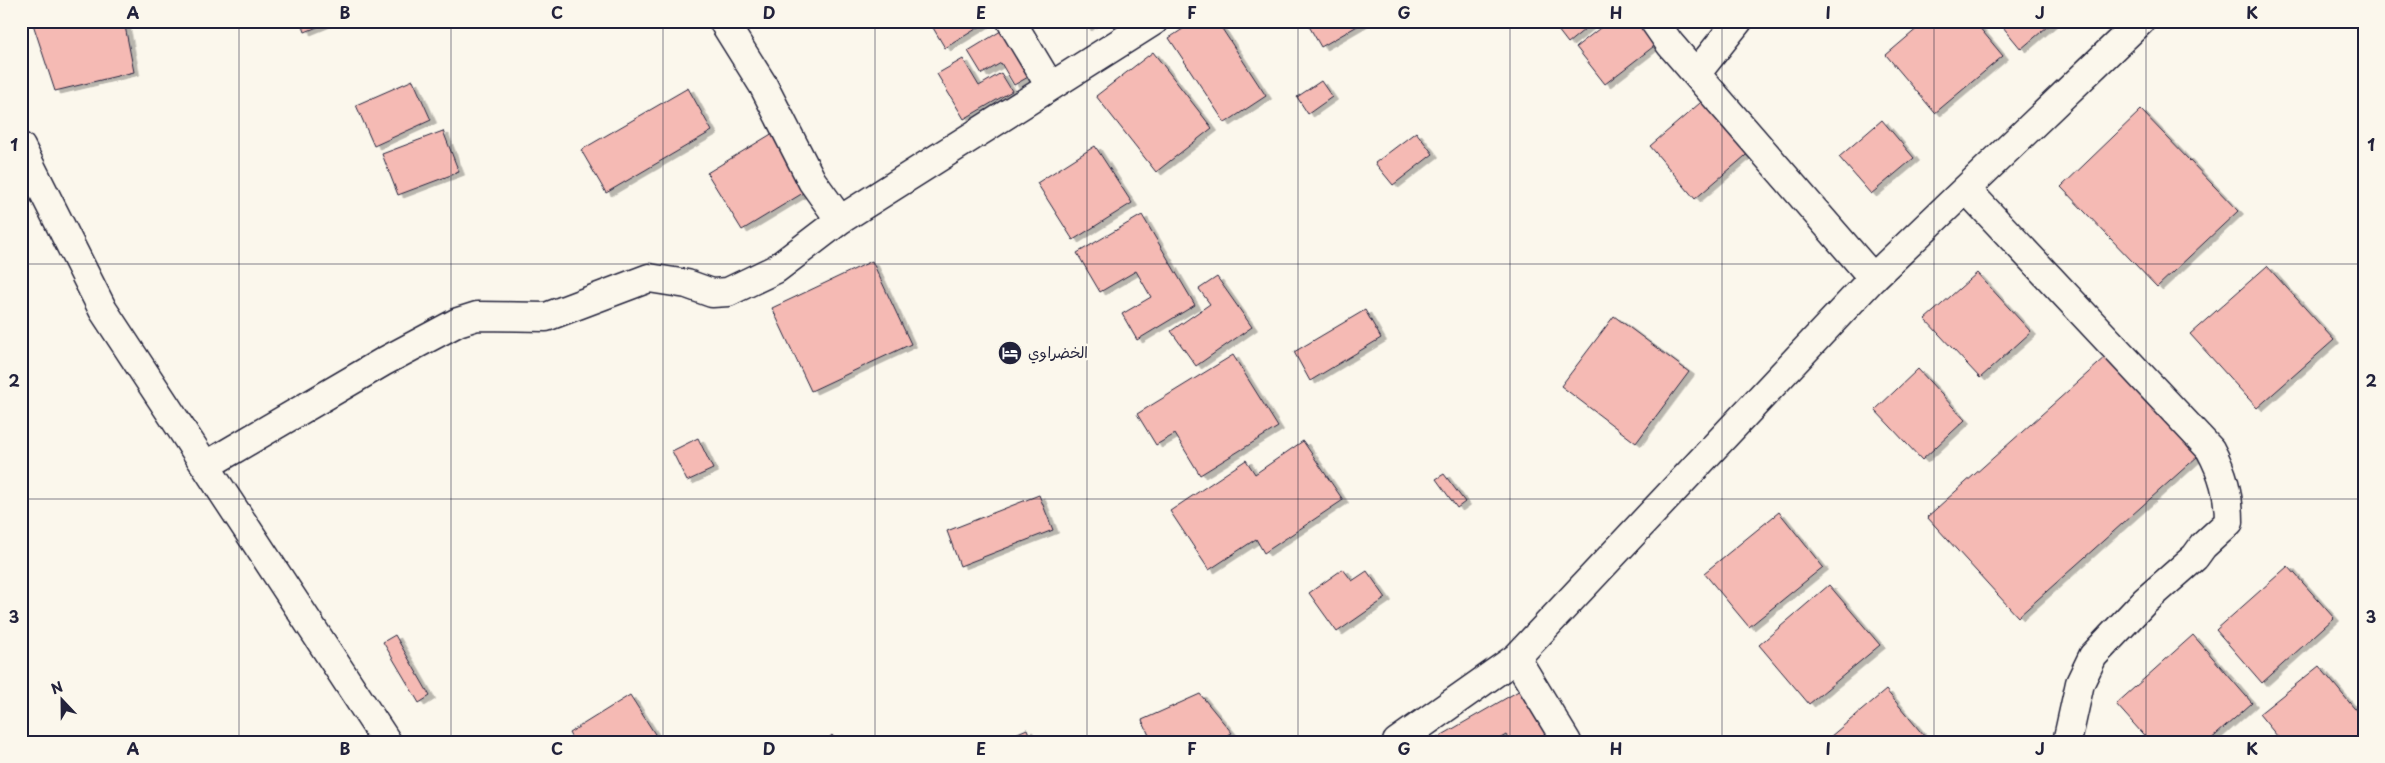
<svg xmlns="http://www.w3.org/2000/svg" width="2385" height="763" font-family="'Playpen Sans','Playpen Sans Arabic',sans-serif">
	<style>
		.building { fill: #f5bab4; stroke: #22223b; filter: url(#shadow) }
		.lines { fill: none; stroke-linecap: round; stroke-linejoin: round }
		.street-casing { stroke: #22223b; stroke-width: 31 }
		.secondary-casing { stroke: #22223b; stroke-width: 31 }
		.street { stroke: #fbf7ec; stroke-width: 28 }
		.secondary { stroke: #fbf7ec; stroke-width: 28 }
		.grid { fill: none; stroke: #22223b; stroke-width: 1; stroke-opacity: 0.55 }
		.labels { text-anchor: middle; stroke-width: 5; stroke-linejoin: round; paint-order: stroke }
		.poi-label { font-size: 15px; fill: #22223b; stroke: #fbf7ec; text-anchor: start }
		.neatline { fill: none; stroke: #22223b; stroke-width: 2 }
		.grid-label { font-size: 16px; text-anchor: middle; font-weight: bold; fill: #22223b }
	</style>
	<defs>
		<filter id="shadow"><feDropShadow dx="5.5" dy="3" stdDeviation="0" flood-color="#0004"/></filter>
	</defs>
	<rect width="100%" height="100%" fill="#fbf7ec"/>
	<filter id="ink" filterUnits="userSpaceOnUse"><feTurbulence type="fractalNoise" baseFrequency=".02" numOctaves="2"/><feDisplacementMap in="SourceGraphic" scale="10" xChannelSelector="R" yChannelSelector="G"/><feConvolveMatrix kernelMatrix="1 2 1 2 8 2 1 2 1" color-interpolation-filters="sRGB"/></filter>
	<g filter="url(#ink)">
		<!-- building -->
		<path class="building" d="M32,21H124L134,72L55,91Z
			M301,21H332L305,32Z
			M929,21H989L945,48Z
			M1082,21H1096L1086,28Z
			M1195,21H1217L1266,96L1225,123L1169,38Z
			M1306,21H1366L1321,47Z
			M1551,21H1595L1568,43Z
			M1609,21H1647L1662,40L1605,84L1576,47Z
			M1926,21H1974L2003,56L1935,113L1886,55Z
			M1998,21H2054L2021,49Z
			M1009,26L1037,72L1014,85L1001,63L982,74L968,51Z
			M1153,52L1212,128L1156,172L1096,96Z
			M963,59L979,86L1001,73L1012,91L964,119L937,74Z
			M413,80L431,120L374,146L356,105Z
			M1321,81L1332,97L1308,114L1297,97Z
			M688,88L712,131L606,193L581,150Z
			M1707,97L1752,150L1695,199L1650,146Z
			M2141,110L2238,211L2157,287L2061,187Z
			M1882,120L1914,158L1871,194L1839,157Z
			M443,131L459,172L398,195L382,154Z
			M1416,132L1433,154L1393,185L1375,163Z
			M773,133L808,190L742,230L707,173Z
			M1095,146L1132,203L1073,240L1037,183Z
			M1142,215L1195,305L1137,340L1122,314L1151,297L1136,271L1100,292L1077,253Z
			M872,261L911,344L811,391L772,308Z
			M2267,266L2334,340L2257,408L2190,334Z
			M1977,273L2031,332L1980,378L1925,319Z
			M1217,277L1252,327L1196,366L1171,331L1210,304L1199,289Z
			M1365,310L1381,338L1310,381L1294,352Z
			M1614,316L1689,372L1636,443L1561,386Z
			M1233,355L1278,427L1200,475L1175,434L1156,445L1137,414Z
			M2107,356L2198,456L2018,617L1927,517Z
			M1918,369L1965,420L1922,460L1875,410Z
			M698,438L713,469L687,481L672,451Z
			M1303,441L1343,500L1264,553L1256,539L1209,570L1170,511L1246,460L1255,474Z
			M1444,474L1465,502L1457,508L1436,479Z
			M1039,495L1053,530L960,566L947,531Z
			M1779,512L1823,567L1749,627L1704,573Z
			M2288,566L2334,618L2262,683L2216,630Z
			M1343,569L1352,581L1367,571L1386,598L1337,632L1309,593Z
			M1829,585L1880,645L1809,704L1759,645Z
			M395,635L430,696L419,703L383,642Z
			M2193,635L2252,703L2208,742H2150L2116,704Z
			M2319,666L2364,720V736L2357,742H2282L2259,714Z
			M1522,689L1552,742H1510L1506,735L1494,742H1430Z
			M1886,690L1929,742H1824Z
			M1200,694L1232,733L1213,742H1152L1142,720Z
			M630,695L660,742H574L569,733Z
			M1027,729L1032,742H997Z
			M832,735L838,742H824Z"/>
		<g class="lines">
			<!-- street casing -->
			<g class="street-casing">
				<path id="street" d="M723,21L763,85L812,181L840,220
					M1011,21L1050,86
					M1654,21L1670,44L1873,278
					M1696,74L1738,21
					M21,147L103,310L387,742
					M1967,190L2210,449C2223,473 2229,494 2229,522L2203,546L2195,557L2145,601L2093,656L2080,683L2067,742
					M207,465L383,362L458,322L477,316L546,317L649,278L687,284L712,293L728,292L776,269L840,220L1154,21
					M1516,658L1567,742"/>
			</g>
			<!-- secondary casing -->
			<g class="secondary-casing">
				<path id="secondary" d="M1397,742L1516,658L1873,278L2141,21"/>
			</g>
			<!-- street -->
			<use href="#street" class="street"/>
			<!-- secondary -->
			<use href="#secondary" class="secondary"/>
		</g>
	</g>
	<!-- grid -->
	<path class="grid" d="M239,21V742M451,21V742M663,21V742M875,21V742M1087,21V742M1298,21V742M1510,21V742M1722,21V742M1934,21V742M2146,21V742M21,264H2364M21,499H2364"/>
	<!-- icons -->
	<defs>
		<g id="hotel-disc" transform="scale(1.25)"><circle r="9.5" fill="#22223b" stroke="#fbf7ec"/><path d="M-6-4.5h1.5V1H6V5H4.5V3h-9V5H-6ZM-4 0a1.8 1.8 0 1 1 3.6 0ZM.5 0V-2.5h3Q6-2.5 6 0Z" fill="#fff"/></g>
	</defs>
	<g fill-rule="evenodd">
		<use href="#hotel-disc" x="1010" y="353"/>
	</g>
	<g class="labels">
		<!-- poi labels -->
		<g class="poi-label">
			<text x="1028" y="358">الخضراوي</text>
		</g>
	</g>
	<!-- margin -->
	<rect width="2385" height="763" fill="none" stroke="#fbf7ec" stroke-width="55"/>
	<!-- north arrow -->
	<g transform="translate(62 700) rotate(338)" stroke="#fbf7ec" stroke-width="4" paint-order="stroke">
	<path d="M0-4L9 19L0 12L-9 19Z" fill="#22223b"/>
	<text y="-8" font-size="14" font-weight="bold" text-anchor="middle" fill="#22223b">N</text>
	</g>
	<rect x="28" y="28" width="2330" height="708" class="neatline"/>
	<g class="grid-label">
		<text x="133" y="19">A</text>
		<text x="345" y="19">B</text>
		<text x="557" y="19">C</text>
		<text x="769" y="19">D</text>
		<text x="981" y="19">E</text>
		<text x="1192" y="19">F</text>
		<text x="1404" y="19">G</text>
		<text x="1616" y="19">H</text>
		<text x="1828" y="19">I</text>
		<text x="2040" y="19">J</text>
		<text x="2252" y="19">K</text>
		<text x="14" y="151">1</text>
		<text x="2371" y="151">1</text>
		<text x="14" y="387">2</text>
		<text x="2371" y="387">2</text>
		<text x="14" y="623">3</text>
		<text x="2371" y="623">3</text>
		<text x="133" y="755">A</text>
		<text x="345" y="755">B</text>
		<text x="557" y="755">C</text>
		<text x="769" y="755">D</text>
		<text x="981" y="755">E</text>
		<text x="1192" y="755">F</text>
		<text x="1404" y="755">G</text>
		<text x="1616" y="755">H</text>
		<text x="1828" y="755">I</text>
		<text x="2040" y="755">J</text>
		<text x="2252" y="755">K</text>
	</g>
</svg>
